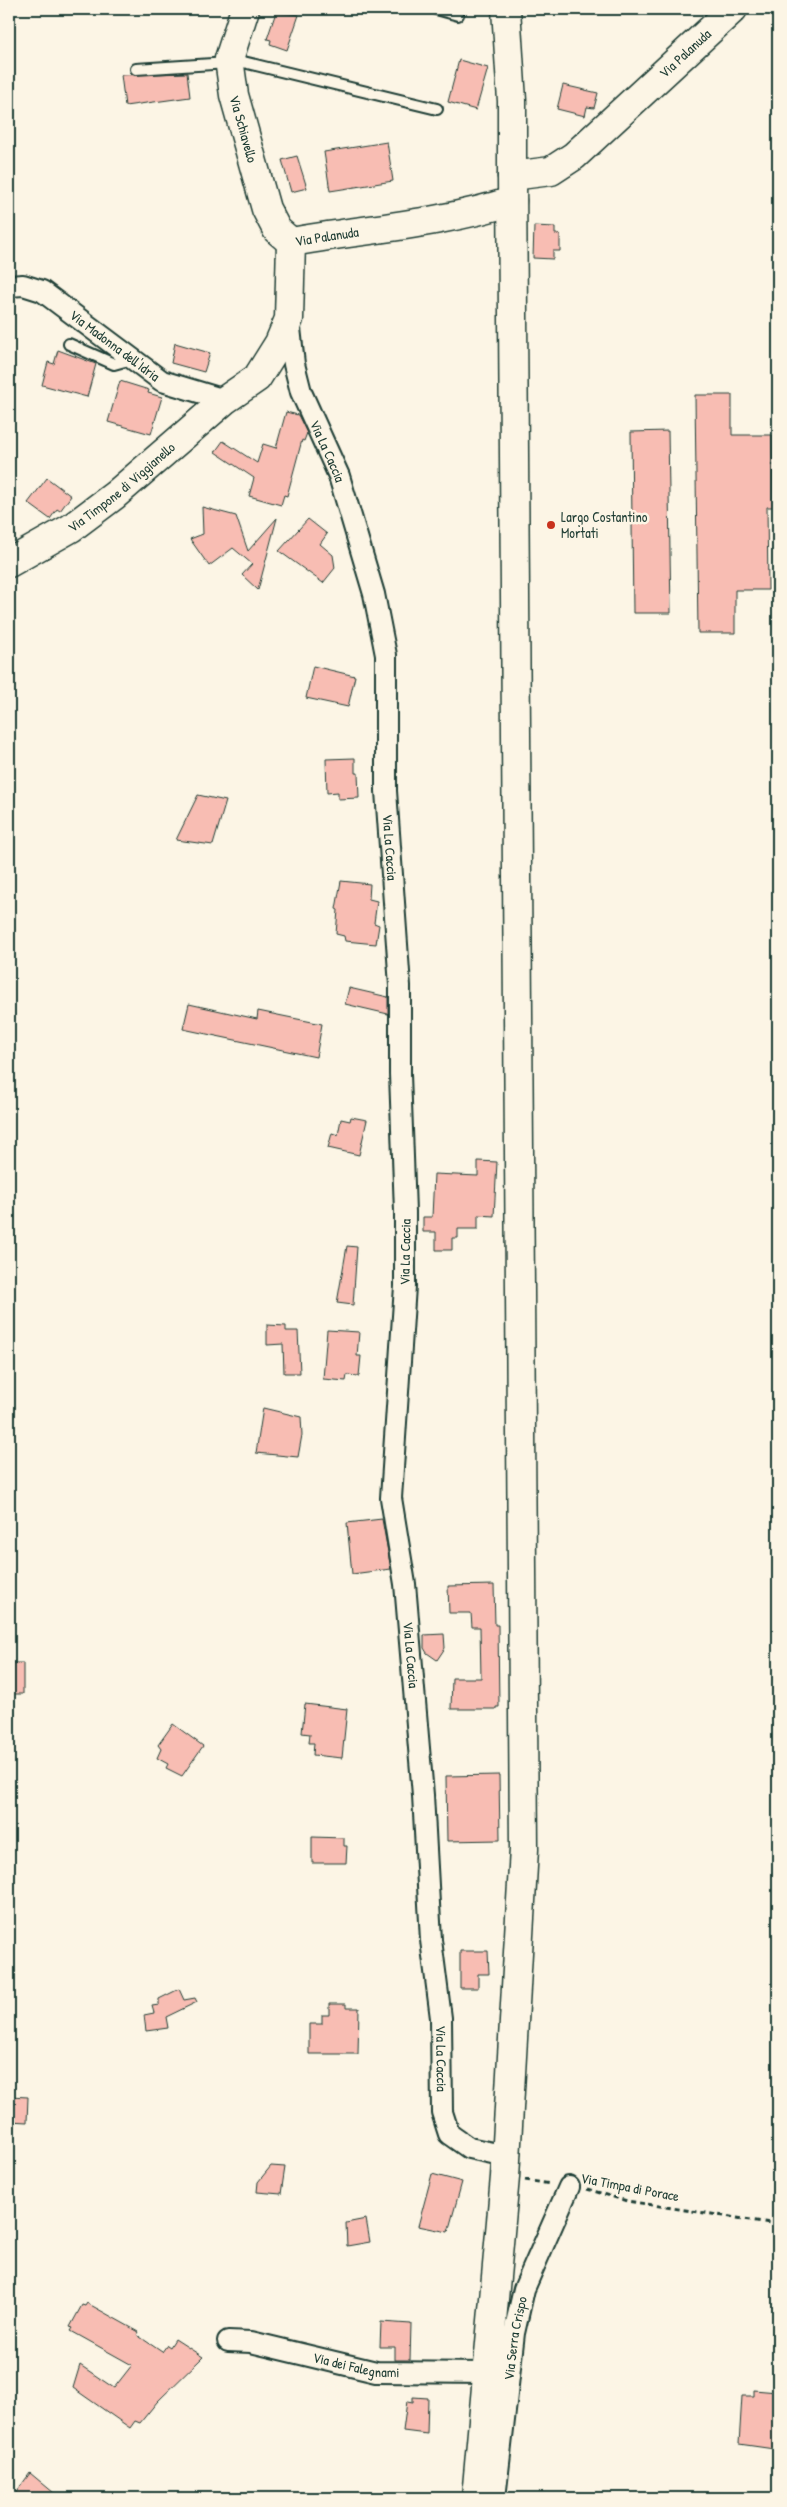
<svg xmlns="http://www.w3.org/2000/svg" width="787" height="2507" font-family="'Patrick Hand',sans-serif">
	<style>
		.building { fill: #f8bdb3; stroke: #1f3d34 }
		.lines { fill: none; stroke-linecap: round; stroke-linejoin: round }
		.lane-casing { stroke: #1f3d34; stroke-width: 14 }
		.street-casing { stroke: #1f3d34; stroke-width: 24 }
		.secondary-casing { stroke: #1f3d34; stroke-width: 31 }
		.path { stroke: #1f3d34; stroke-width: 3; stroke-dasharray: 5 4; stroke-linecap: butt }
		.lane { stroke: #fcf5e5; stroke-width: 10 }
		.street { stroke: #fcf5e5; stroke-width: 20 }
		.secondary { stroke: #fcf5e5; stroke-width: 28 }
		.poi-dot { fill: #c8321e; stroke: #fcf5e5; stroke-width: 2 }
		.labels { text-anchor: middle; stroke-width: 5; stroke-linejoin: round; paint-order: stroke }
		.street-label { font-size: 14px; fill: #1f3d34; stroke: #fcf5e5 }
		.poi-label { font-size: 14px; fill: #1f3d34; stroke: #fcf5e5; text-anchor: start }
	</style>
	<rect width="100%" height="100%" fill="#fcf5e5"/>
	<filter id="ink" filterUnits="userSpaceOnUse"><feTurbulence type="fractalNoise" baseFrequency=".02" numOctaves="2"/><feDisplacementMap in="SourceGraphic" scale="10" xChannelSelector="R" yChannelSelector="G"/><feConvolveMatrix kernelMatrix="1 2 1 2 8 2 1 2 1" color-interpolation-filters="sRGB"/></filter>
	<g filter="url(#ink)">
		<!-- building -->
		<path class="building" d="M276,12L299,15L287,50L270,44L271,40L267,39Z
			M459,60L488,68L476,110L448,102Z
			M187,73L190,97L125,106L121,75Z
			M563,85L598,93L594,108L587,107L585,116L557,109Z
			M387,142L393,181L330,191L324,152Z
			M297,156L307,188L291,192L282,160Z
			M534,226L555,227V234H560V251H553V259L533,258Z
			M175,343L210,353L204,372L171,363Z
			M58,350L96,364L87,397L42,385L48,362L54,364Z
			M120,381L149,390L148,393L162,397L151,434L108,422Z
			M695,395H732V435H772L773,507H767L768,590H735V633H698Z
			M286,412L298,415L307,433L304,441L302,440L287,496L284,495L281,505L249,496L254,478L215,452L223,441L257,463L263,444L276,448Z
			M668,431L671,613H633L631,432Z
			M47,478L71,496L60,511L57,509L50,519L28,503Z
			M202,507L236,516L248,551L277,518L258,590L242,575L252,564L233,548L209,566L190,539L203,534Z
			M308,519L327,534L320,544L333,555L335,568L323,583L279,551Z
			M313,666L355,676L348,707L306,698Z
			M355,758V773H358L359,798L338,799V792L327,793L326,759Z
			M198,795L226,801L213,845L176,840Z
			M341,881L370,884L369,899L377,901L374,923L379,925L376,944L345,941L344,936L336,934L338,910L336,909Z
			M349,988L388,997V1014L345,1004Z
			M189,1004L257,1019L258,1011L322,1024L316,1057L183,1029Z
			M351,1117L367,1120L359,1155L328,1148L332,1133L338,1135L341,1119L350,1121Z
			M478,1161L497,1162L494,1216L478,1215V1229H458V1238H452V1250H436V1232H423V1217H432L434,1174L478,1176Z
			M347,1246L357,1247L353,1305L337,1303Z
			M267,1325L286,1326V1331H298L300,1373H284L283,1344L267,1345Z
			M327,1330L359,1332L357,1356H361L359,1376L347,1375L346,1381L323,1379Z
			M263,1408L301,1417L302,1435L298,1457L256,1453Z
			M382,1519L391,1569L352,1574L347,1523Z
			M494,1585L495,1625H498L499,1707H496V1709H451L452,1678H481L480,1627H472L471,1613H449L448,1586Z
			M444,1634L445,1648L437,1660L427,1653L424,1648V1635Z
			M9,1663H23V1694H9Z
			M305,1704L347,1709L342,1758L313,1755L314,1743H309L310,1734L302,1733Z
			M173,1724L203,1746L182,1776L166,1768L168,1764L157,1758L161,1749L158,1745Z
			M499,1775L500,1840L447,1841L446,1776Z
			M312,1837L344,1838V1846H347L346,1863H312Z
			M460,1951H488L489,1974H478V1988H460Z
			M179,1989L184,2000L195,1998L197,2002L166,2017L168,2028L146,2031L144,2015L154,2013L152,2006L159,2005V1999Z
			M329,2004H346V2008H359L358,2054H309V2024H322V2015H329Z
			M9,2096L28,2097L27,2122L9,2121Z
			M271,2166L285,2167L281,2194L257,2192L258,2182Z
			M432,2174L462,2182L448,2232L418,2226Z
			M366,2219L370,2242L347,2246L346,2223Z
			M87,2303L139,2332L137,2335L162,2352L167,2345L170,2347L175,2339L203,2357L157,2402L140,2423L135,2421L130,2428L73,2388L80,2365L114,2388L132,2365L71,2331L73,2328L70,2327L82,2305L85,2306Z
			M381,2322L411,2324L410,2360H395V2347H380Z
			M754,2390L777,2392L776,2411L778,2412V2426H776L774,2449L739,2444L742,2396H754Z
			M413,2397L428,2398L427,2434L403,2431L407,2401L413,2402Z
			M30,2473L60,2498H12Z"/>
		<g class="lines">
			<!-- lane casing -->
			<g class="lane-casing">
				<path id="lane" d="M436,9L458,15
					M231,59L437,109
					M136,69L228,63
					M69,344L114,364L132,359"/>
			</g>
			<!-- street casing -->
			<g class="street-casing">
				<g id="street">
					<path id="s1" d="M9,286L23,285L42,291L162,381L225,400"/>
					<path id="s2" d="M289,319L294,364L301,392L339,476L374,594L386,655V791L400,986V1074L405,1212V1286L391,1498L405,1584L423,1795L431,1940L441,2018L442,2112L449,2134L469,2148L506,2156"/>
					<path id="s3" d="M228,2341L251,2342L376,2372L488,2373"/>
					<path id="s4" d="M495,2498L514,2333L524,2289L569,2187"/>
				</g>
			</g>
			<!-- secondary casing -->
			<g class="secondary-casing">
				<g id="secondary">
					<path id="s5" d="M245,9L229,59L234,95L266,209L277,230L291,242"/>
					<path id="s6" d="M512,176L551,171L574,156L733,9"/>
					<path id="s7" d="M9,563L71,528L115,495L225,400L257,378L279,343L289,319L291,242C364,229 441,224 512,201"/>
					<path d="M476,2498L505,2177L524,1849L512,176V101L506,9"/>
				</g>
			</g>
			<!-- path -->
			<path class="path" d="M525,2180L551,2184
				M587,2189L627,2201L776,2224L778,2228"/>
			<!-- lane -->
			<use href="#lane" class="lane"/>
			<!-- street -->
			<use href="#street" class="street"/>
			<!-- secondary -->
			<use href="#secondary" class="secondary"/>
		</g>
	</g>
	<!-- markers -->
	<circle class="poi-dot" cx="551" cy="525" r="5"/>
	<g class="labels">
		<!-- street labels -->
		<g class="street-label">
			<text dy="5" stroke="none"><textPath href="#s6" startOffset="218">Via Palanuda</textPath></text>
			<text dy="5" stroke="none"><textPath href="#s5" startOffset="124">Via Schiavello</textPath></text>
			<text dy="5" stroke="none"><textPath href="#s7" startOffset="491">Via Palanuda</textPath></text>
			<text dy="5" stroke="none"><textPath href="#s1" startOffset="125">Via Madonna dell'Idria</textPath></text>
			<text dy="5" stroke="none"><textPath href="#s2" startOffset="139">Via La Caccia</textPath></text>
			<text dy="5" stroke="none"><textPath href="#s7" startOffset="136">Via Timpone di Viggianello</textPath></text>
			<text dy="5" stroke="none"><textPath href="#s2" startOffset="544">Via La Caccia</textPath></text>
			<text transform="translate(405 1252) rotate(-89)" y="5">Via La Caccia</text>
			<text dy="5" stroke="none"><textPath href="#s2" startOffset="1354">Via La Caccia</textPath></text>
			<text dy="5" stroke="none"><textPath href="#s2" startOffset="1759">Via La Caccia</textPath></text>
			<text transform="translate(630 2187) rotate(11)" y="5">Via Timpa di Porace</text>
			<text dy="5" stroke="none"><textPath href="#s4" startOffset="161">Via Serra Crispo</textPath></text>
			<text dy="5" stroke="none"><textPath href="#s3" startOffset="131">Via dei Falegnami</textPath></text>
		</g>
		<!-- poi labels -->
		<g class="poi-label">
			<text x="561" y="522">Largo Costantino<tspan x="561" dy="16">Mortati</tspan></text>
		</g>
	</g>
	<!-- margin -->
	<rect width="787" height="2507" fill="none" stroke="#fcf5e5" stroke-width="30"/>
	<rect x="15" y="15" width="757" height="2477" fill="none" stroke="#1f3d34" stroke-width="2" filter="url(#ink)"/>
</svg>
